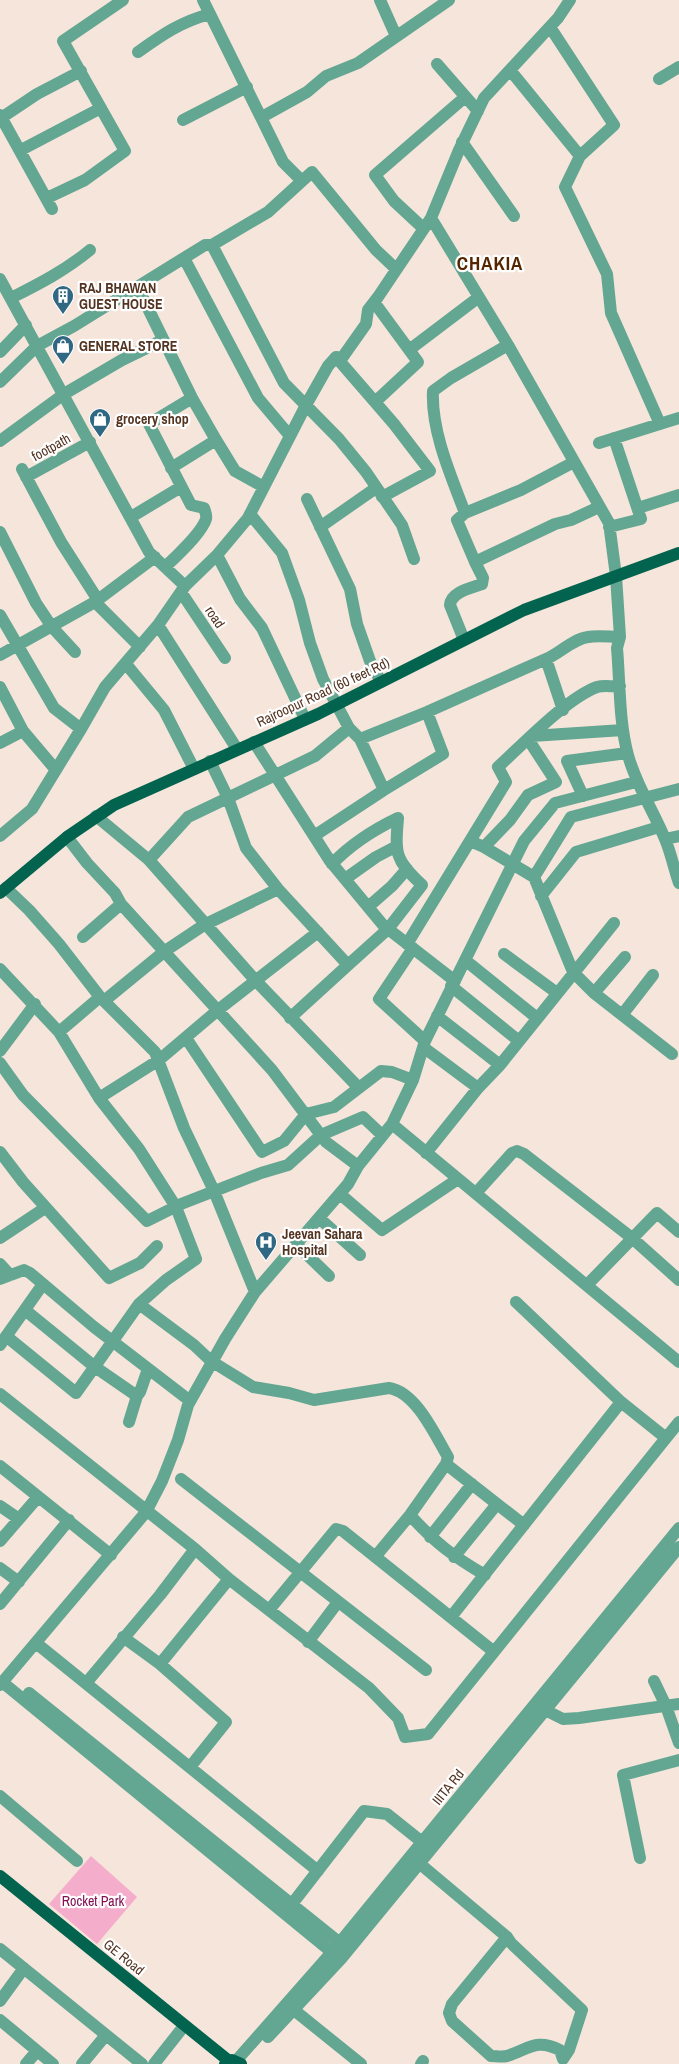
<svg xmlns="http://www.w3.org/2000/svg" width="679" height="2064" font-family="'Archivo Narrow',sans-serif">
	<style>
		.green { fill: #f5adcc }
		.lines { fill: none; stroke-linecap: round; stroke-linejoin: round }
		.minor { stroke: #63a691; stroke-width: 12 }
		.major { stroke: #02634e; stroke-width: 12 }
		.labels { text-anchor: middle; stroke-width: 4.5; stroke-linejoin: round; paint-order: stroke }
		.poi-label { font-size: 14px; font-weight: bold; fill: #533421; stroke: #fff; text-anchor: start }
		.street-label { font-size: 14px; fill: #533421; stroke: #fff }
		.park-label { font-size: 14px; fill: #841053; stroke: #fff }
		.district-label { font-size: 19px; font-weight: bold; letter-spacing: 1px; fill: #552500; stroke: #fff }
	</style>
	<rect width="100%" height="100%" fill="#f5e5db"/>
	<!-- green -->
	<path class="green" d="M91,1856L137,1897L97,1944L49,1904Z"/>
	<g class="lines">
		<!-- minor -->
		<path class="minor" d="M203,0L283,162L302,181L312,172L376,250L396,269
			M380,0L396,36
			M570,0L558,18L484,98L459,150L431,218L508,345L609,523L616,576L620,637L617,648C620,682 619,723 628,755C636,785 653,810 665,839C671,853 674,869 679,883
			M138,52C162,35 180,22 210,14
			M437,64L478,111
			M510,70L580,156L614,125L550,27
			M659,79L679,67
			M0,115L52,209
			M262,117L307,92L326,76L358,63L449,0
			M1,118L37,94L81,71
			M183,120L247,87
			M462,142L514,216
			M21,150L101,108
			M580,156L565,187L607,274L611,313L660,424
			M47,198L85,180L125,151L63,41L123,0
			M423,228L394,201L375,175L464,98
			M212,245L284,383L339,439L366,472L402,525L414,559
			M184,258L258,398L290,436
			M0,279L149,552L185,586
			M138,288L192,398L216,440L235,471L264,487
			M11,298C39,284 66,270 90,250
			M374,302L418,362L375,402
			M508,345L451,378L433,391C431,431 451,476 465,513L521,490L574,462
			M409,350L479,297
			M0,352L26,325
			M336,357L394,424L430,471L382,497
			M0,382L37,346L74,326L205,245H212L268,212L302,181
			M0,441L64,394L122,360L163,340
			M599,443L679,418
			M171,468L216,440
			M22,469L61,542L98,600
			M26,477L90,442
			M307,499L350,589L357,624L370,661L381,682
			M638,508L679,495
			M465,513L457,520L475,562L555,524L571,520L599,507
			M250,514L282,553L299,600L310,643L323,679L349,728L360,739L384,790
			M131,517L181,487
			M320,527L376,488
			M609,527L641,519L614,438
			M0,532L36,603L52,627L75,652
			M217,555L240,599L262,628L305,719
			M165,567C176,557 202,532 206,519C207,515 205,511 204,508L191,505L149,424L192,398
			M181,592L225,658
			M95,602L140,647
			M0,615L54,708L81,729
			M158,625L237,749
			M464,640L450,605C451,592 471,588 482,584L483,578L475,562
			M0,655L95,602L155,557
			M546,659L563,710
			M126,664L164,710L194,769
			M0,687L23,731L56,770
			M532,736L623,730
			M360,739L427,712L546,659C560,653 573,639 588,637C598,635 610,637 620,637
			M254,742L330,861L383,925L455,981
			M0,743L23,731
			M210,761L228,798L246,848L278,889L348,965L290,1018
			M583,796L567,761L627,753
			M96,816L149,860L255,980L359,1088
			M0,836L32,809L81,729L105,687L158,625L185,586L217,555L248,518L306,405L328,366L336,357L342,358L366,324L368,310L378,297L431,218
			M314,836L384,790L443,754L427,712
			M67,837L87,863L115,893L121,904L272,1070L326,1142L358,1166
			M665,839L679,836
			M470,841L484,847L534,877L573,972L594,993L672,1054
			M484,847L510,820L528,795L556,782L528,739
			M149,860L188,817L315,756L349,728
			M332,864C352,843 373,830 398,818C395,854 395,860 422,885L388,929L348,965
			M534,877L571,817L679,789
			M345,879L376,857L397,846
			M6,888L29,910L59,944L100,997L155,1052L184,1128L214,1191L255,1292
			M541,896L576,852L659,827
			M368,907L392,886L407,869
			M83,937L121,904
			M407,944L506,782L498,767C523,744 567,698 597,687C604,685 613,687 620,686
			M413,948L379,999L425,1041
			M504,954L557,993
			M465,960L537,1018
			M0,969L59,1032L99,1098L139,1149L176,1207L196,1259L166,1280L139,1304L76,1393L6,1336
			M451,986L519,1041
			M594,993L625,957
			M104,1001L165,951L204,925L278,889
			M622,1015L653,975
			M437,1016L500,1065
			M59,1032L100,997
			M186,1038L262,1152L284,1141L306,1114L334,1107L381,1071L392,1072L413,1080
			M423,1047L478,1088L500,1065L614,923
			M0,1051L35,1004
			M0,1063L23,1095L147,1221L181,1204L261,1173L288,1165L321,1135L363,1117L382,1135
			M99,1098L159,1060L218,1010L318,932
			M392,1124L679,1362
			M0,1152L23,1182L109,1278L140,1263L157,1246
			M426,1153L478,1088
			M476,1193L512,1153L517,1151L524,1154L632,1238L679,1280
			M340,1194L382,1230L458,1179
			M319,1218L360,1255
			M0,1238L45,1208
			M297,1245L329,1276
			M0,1264L10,1275
			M0,1279L24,1270L30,1273L94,1327L185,1397
			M587,1285L657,1213L679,1232
			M516,1302L621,1402L666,1438L679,1422
			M139,1304L194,1345L211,1361L253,1387L289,1393L314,1400L389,1388C416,1392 435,1435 448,1457L446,1464L410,1515L375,1557
			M25,1310L95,1367L137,1396
			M0,1345L43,1284
			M0,1394L195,1549L229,1579
			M129,1422L137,1396L140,1392L148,1369
			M446,1464L524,1525
			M0,1466L111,1555
			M181,1479L426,1670
			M0,1506L19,1519L38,1497
			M410,1515C434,1542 454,1557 485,1575
			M430,1537L472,1484
			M0,1541L19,1519
			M454,1557L497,1504
			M0,1568L19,1582
			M0,1604L69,1520
			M269,1610L336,1529L343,1531L493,1651
			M451,1617L621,1402
			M123,1637L160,1664L226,1722L190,1767
			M308,1642L338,1602
			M36,1643L318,1871
			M160,1664L229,1579L369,1688L398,1718L405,1737L428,1734L666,1438
			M654,1681L666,1706L679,1743
			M2,1682L339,1958
			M87,1682L160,1595L195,1549
			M0,1685L146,1512L162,1481L178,1440L188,1405L225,1339L255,1292L348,1184L358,1166L392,1124L413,1080L425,1041L524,841L555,803L636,782
			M29,1693L345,1947
			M545,1710L563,1719L579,1718L679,1704
			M0,1796L77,1861
			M413,1858L507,1937L511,1943L582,2010L569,2050L563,2059L560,2050C536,2038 529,2049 507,2056C502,2057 496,2056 491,2056L452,2021L449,2013L452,2004L507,1937
			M640,1858L623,1775L679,1760
			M292,1904L364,1811L387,1814L422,1842
			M0,1949L142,2064
			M0,2001L24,1968
			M294,2010L361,2064
			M0,2020L53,2064
			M268,2037L341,1959L679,1547
			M236,2061L332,1952L679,1528
			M26,2064L37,2051
			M82,2064L106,2035
			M154,2064L180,2031
			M421,2064L423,2061"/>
		<!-- major -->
		<path class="major" d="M0,893L67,837L114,805L318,714L524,610L679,553
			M0,1876L229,2061
			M225,2064L232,2060L241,2064"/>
	</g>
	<!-- icons -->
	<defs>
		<g id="building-pin" transform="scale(1.125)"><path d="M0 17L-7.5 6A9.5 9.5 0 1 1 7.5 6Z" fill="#306782" stroke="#fff"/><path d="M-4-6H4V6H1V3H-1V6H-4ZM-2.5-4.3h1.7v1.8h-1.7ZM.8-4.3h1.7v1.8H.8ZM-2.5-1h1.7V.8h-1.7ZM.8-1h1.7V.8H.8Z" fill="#fff"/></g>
		<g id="shop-pin" transform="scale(1.125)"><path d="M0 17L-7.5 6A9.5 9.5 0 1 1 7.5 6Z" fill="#306782" stroke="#fff"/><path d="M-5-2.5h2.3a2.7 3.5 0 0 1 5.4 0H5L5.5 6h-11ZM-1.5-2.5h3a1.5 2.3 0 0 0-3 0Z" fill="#fff"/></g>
		<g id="hospital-pin" transform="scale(1.125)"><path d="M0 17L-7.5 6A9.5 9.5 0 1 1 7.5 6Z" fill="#306782" stroke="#fff"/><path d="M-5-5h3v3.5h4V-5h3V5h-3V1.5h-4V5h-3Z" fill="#fff"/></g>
	</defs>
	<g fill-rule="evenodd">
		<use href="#building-pin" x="63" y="296"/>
		<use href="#shop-pin" x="63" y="346"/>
		<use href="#shop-pin" x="100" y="419"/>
		<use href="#hospital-pin" x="266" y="1242"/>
	</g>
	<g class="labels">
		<!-- poi labels -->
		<g class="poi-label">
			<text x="79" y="293">RAJ BHAWAN<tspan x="79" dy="16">GUEST HOUSE</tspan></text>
			<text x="79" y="351">GENERAL STORE</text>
			<text x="116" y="424">grocery shop</text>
			<text x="282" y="1239">Jeevan Sahara<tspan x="282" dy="16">Hospital</tspan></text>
		</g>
		<!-- street labels -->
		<g class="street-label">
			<text transform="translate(51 447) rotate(-29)" y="5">footpath</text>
			<text transform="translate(215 617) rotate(56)" y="5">road</text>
			<text transform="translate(323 692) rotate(-25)" y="5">Rajroopur Road (60 feet Rd)</text>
			<text transform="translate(448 1787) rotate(-51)" y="5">IIITA Rd</text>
			<text transform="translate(124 1957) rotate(39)" y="5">GE Road</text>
		</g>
		<!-- park labels -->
		<g class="park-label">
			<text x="93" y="1906">Rocket Park</text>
		</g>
		<!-- district labels -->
		<g class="district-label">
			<text x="490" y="270">CHAKIA</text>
		</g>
	</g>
</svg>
